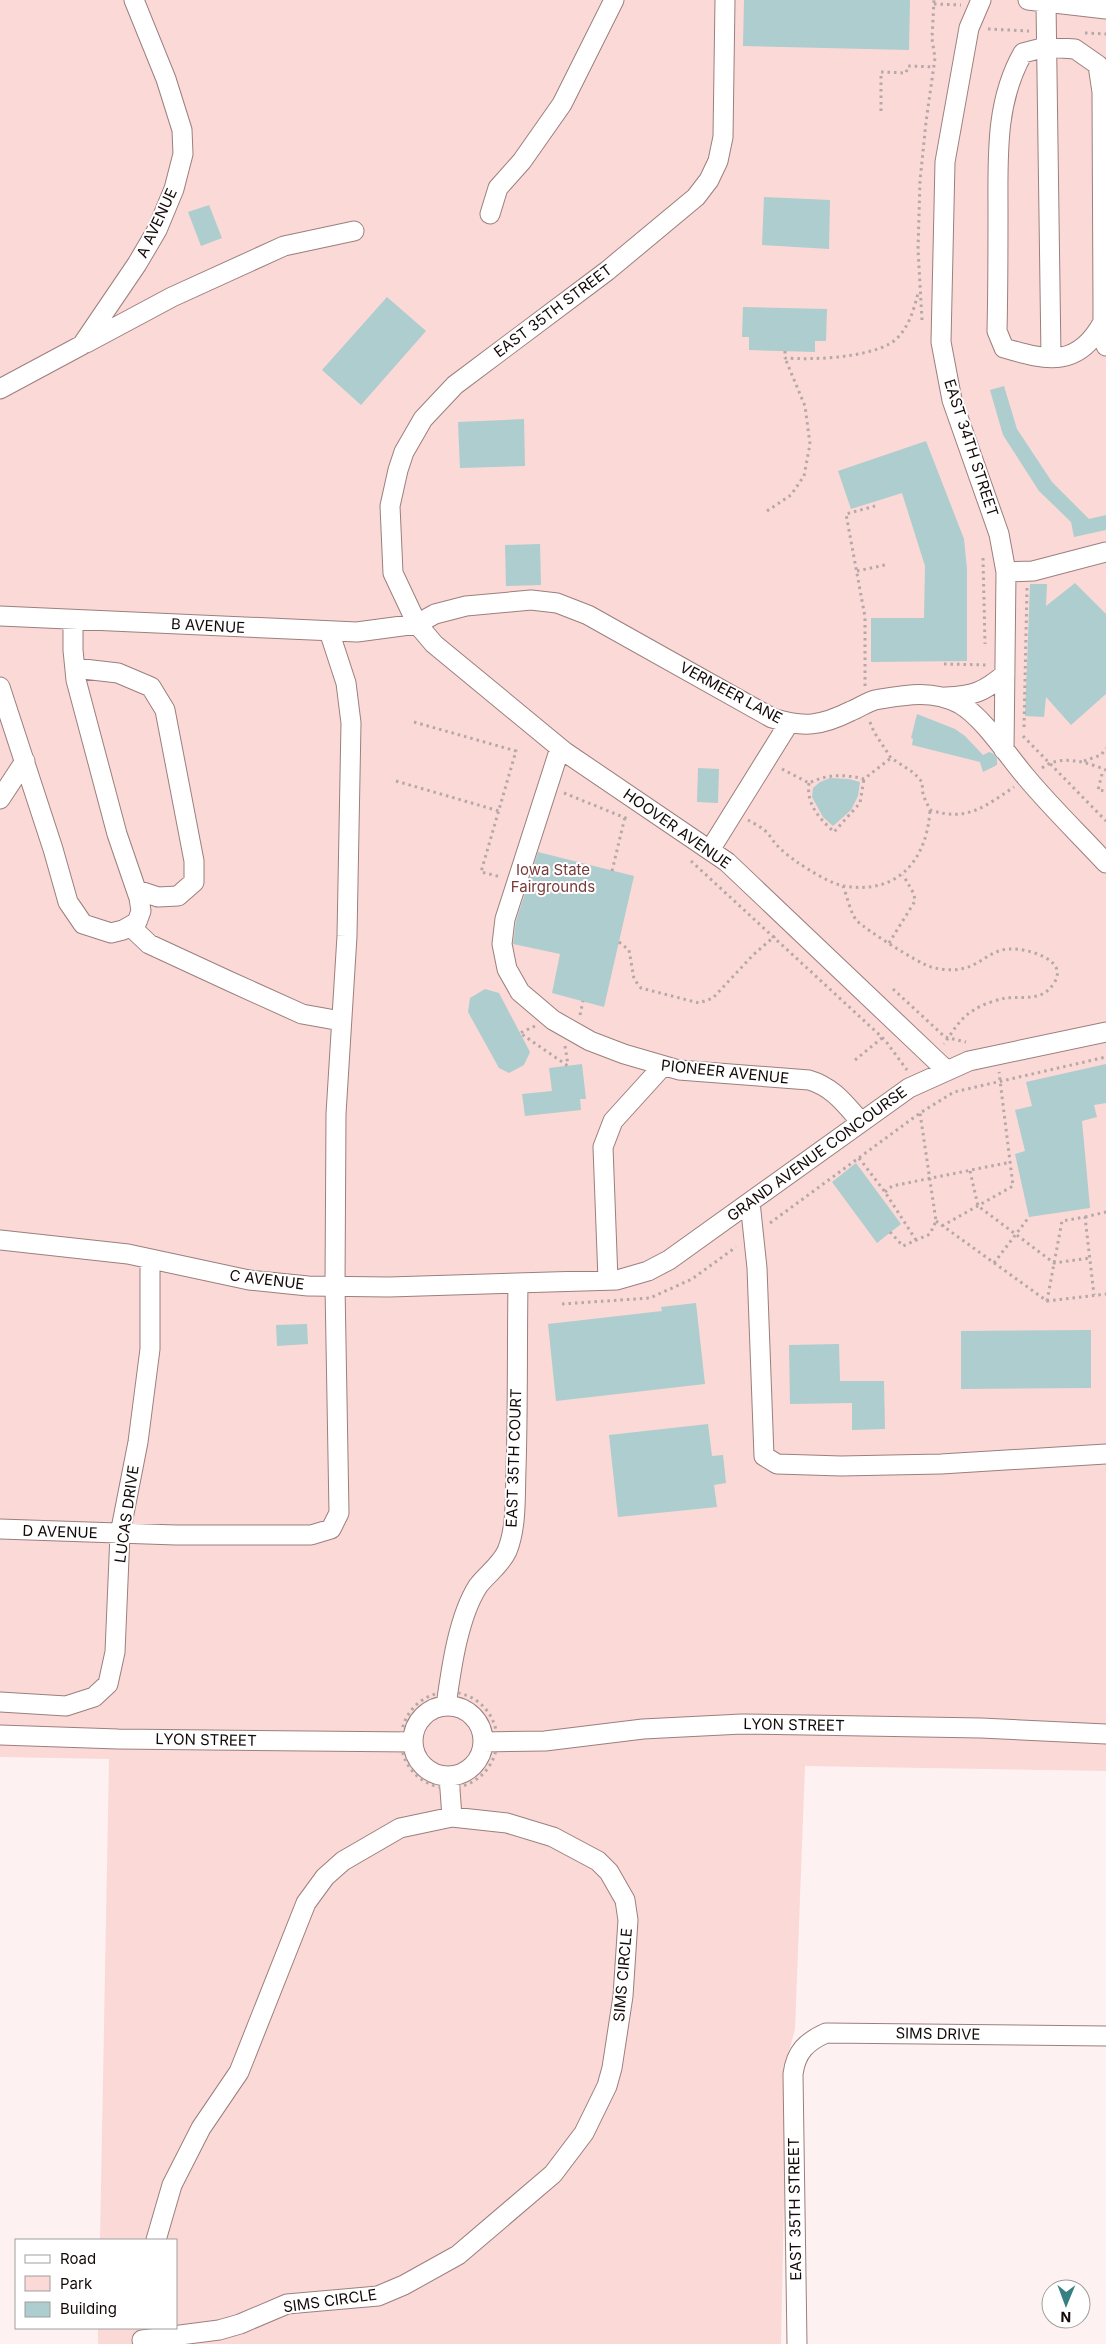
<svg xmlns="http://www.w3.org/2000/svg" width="1106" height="2344" font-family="Inter,sans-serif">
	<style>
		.green { fill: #fbd9d6 }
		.building { fill: #adcdcf }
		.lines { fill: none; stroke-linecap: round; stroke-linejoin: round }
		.minor-casing { stroke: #9b7f7d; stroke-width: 21 }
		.path { stroke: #b4a8a8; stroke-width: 3; stroke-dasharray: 2.5 4; stroke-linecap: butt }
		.minor { stroke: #fff; stroke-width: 19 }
		.labels { text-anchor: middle; stroke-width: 4; stroke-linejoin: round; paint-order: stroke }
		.street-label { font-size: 15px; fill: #140a09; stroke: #fff }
		.park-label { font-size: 15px; fill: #793b3a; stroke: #fff }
	</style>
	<rect width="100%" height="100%" fill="#fef1f1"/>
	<!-- green -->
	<path class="green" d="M0,0H1106V1771L805,1766L795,2029L787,2059L781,2344H98V2328H176V2240H100L109,1759L0,1757Z"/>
	<!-- building -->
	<path class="building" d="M744,0H910L909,50L743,46Z
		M764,197L830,200L829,249L762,245Z
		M209,205L222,238L201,246L188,212Z
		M387,297L426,331L361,405L322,370Z
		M743,307L827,309L826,341H815V352L749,350V337H742Z
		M1004,386L1017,429L1052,482L1089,519L1106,515V530L1074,537L1071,522L1039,491L1003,435L990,390Z
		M524,419L525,466L460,468L458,422Z
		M926,441L964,539L967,569V661L871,662V618H924L925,566L902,493L851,509L838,471Z
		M540,544L541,585L506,586L505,545Z
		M1075,583L1106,614V694L1071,725L1046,697L1044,717L1025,716L1030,584H1047L1046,606Z
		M917,714L955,729L965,736L983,755L989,752L994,754L997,759V765L983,772L980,762L912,745L913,739L911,738Z
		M698,768L719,769L718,803L697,802Z
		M830,778L849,779L860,782L858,796L851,810L833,826L823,817L812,797L813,788L820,782Z
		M538,852L634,876L604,1007L552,993L560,954L513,944L516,921Z
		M485,989L499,993L530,1052L524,1065L509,1073L499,1068L468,1012L470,998Z
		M582,1064L586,1099H580L581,1110L525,1116L522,1094L552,1091L549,1068Z
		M1106,1064V1103L1094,1105L1097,1117L1082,1121L1090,1208L1029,1217L1015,1154L1025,1151L1015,1110L1032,1106L1026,1082Z
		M856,1163L901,1224L877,1243L832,1182Z
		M696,1303L705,1384L556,1401L548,1324L662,1311L661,1307Z
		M307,1324L308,1344L277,1346L276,1325Z
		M1091,1330V1388L961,1389V1331Z
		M839,1344L840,1381H884L885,1429L852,1430V1403L790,1404L789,1345Z
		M708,1424L712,1456L723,1455L726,1483L714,1485L717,1507L618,1517L609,1435Z"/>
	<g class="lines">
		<!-- minor casing -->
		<g class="minor-casing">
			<path id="minor" d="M725,0L723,137L718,161L709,180L696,197L607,271L455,385L423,419L404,452L398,470L390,506L393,573L417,624L434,644L565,752L727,862L946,1070
				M981,0L969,28L945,162L941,342L952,400L999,534L1006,572L1004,750
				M1028,0L1106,9
				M1046,3L1051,357
				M490,214L498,188L522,161L562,104L614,0
				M1103,322C1078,368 1048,361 1004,348L997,331C998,291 998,252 998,212C998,157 995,102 1023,53L1046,47L1075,49L1098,65L1102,92L1103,307C1103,320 1102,333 1106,346
				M86,343L172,297L284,246L354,231
				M0,389L82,345L137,264L157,230L174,189L183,154L182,130L166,79L134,0
				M1006,572L1033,571L1106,552
				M0,616L357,632L417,624L435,614L466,606L531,600L557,603L588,615L772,718C804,728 821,726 851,711C859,708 867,702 875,700C904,695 932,689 960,704C984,718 1007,755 1026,777C1051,807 1079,834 1106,863
				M75,668L118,673L151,687L165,710L194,861V882L178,896L158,897L137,890
				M0,687L53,849L68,902L83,924L111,933L123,930L137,922L141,911L139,898L117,834L76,680L73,650V620
				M946,697C973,696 984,692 1005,674
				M560,748L505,919L502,944L507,969L520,992L553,1020L590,1041L624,1054L679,1070L809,1080C833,1087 845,1104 861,1122
				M0,799L25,761
				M710,850L789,723
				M130,926L149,944L229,981L302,1014L341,1021
				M750,1202L757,1268L764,1456L777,1464L841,1466L941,1464L1106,1454
				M0,1240L128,1254L249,1280L308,1286L389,1287L617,1280L648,1271L669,1260L909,1088L969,1061L1106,1032
				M608,1280L603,1147L613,1121L662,1067
				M0,1529L176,1535H311L331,1529L339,1513L335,1286L336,1114L347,936L351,723L346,683L329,631
				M0,1702L66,1706L94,1697L108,1684L115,1652L120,1534L138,1442L150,1349V1259
				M446,1706C451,1670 458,1617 478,1586C487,1574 500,1566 507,1551C517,1527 515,1494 516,1469C518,1407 517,1345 518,1283
				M413 1741a35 35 0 1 1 70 0a35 35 0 1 1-70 0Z
				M0,1735L118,1739L413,1742
				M483,1742L545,1741L643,1729L742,1724L981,1728L1106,1734
				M449,1776L452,1817
				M142,2340L219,2330L240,2324L287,2304L378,2296L404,2285L458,2255L553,2174L584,2133L607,2086L612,2068L623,1996L628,1920L625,1900L609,1872L598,1861L553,1837L507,1823L452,1817L400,1828L343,1861L325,1877L306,1903L239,2072L201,2128L172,2185L156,2240
				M797,2344L793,2074C796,2052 806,2042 826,2033L1106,2036"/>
		</g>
		<!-- path -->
		<path class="path" d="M934,4L961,5
			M988,29L1029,31
			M1085,33L1106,34
			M881,111V72L906,73L908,66L934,67
			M922,320L918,249L920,181L926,122L935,58L932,39L934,0
			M785,351V358C813,360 865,358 891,343C907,333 914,310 918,293
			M767,511L791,495L804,476L810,444L805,406L785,358
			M983,558L985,644
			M857,571L885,565
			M944,664L988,665
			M865,686V617L846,514L875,506
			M414,722L516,751L481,872L501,877
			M870,722L874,732L891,758L914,773L922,782L923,795L930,810C967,822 984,807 1014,787
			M1024,727L1027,588
			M1023,736L1106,821
			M1084,761L1101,755L1106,748
			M1042,768C1060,754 1087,762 1106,770
			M782,769L809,783C827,774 845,774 864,779L891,758
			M1102,774L1098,790L1106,791
			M396,781L499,811
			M809,783C806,804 819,818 834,832L860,803L864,779
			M564,793L628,819
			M748,820C753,823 760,826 764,830C769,833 772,840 776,844C782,851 790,857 797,862C809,870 829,883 844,886C898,895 927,860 930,810
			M691,861L885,1040L907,1070
			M612,871L625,817
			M843,886C847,895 850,913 857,921C868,931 918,963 931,967C942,970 954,971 965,968C981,964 992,949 1010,949C1025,948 1070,959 1054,983C1042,1002 1025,996 1006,998C996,1000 983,1004 974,1010C961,1017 953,1031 944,1044
			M619,942L629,950L634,979L641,988L699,1003L713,998L753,955L775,936
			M889,943L915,901L914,894L903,875
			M893,989L945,1037L966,1042
			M580,1015L583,1001
			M535,1026L520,1033L568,1066
			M565,1046L568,1065
			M855,1060L882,1038
			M859,1158L885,1192L916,1240
			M970,1171L978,1206L1054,1263L1090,1258
			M885,1192L892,1186L1011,1162
			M1085,1217L1106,1212
			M936,1221L1047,1301L1106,1294
			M770,1223L920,1113L954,1092L1106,1057
			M942,1226L1013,1186L999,1072
			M890,1232L903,1246L930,1234L936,1221L920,1113
			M994,1263L1029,1217
			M1047,1301L1062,1221L1085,1217L1094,1295
			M562,1304L650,1298L692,1279L736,1247
			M401 1740a48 48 0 1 1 96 0a48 48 0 1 1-96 0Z"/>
		<!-- minor -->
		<use href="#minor" class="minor"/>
	</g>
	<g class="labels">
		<!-- street labels -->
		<g class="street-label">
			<text transform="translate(157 223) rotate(-65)" y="5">A AVENUE</text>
			<text transform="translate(553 311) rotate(-37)" y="5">EAST 35TH STREET</text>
			<text transform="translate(971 448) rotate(72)" y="5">EAST 34TH STREET</text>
			<text transform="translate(208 626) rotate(3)" y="5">B AVENUE</text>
			<text transform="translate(731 693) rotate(28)" y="5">VERMEER LANE</text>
			<text transform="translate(677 829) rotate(35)" y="5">HOOVER AVENUE</text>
			<text transform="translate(725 1072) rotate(6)" y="5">PIONEER AVENUE</text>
			<text transform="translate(817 1154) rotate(-36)" y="5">GRAND AVENUE CONCOURSE</text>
			<text transform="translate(267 1280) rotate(7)" y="5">C AVENUE</text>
			<text transform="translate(514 1458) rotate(-88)" y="5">EAST 35TH COURT</text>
			<text transform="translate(127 1514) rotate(-82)" y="5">LUCAS DRIVE</text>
			<text transform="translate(60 1532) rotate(2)" y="5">D AVENUE</text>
			<text transform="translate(794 1725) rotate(1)" y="5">LYON STREET</text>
			<text transform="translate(206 1740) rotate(1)" y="5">LYON STREET</text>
			<text transform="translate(623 1975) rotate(-85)" y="5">SIMS CIRCLE</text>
			<text transform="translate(938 2034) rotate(1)" y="5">SIMS DRIVE</text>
			<text transform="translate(795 2209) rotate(-91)" y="5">EAST 35TH STREET</text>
			<text transform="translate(330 2301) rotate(-8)" y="5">SIMS CIRCLE</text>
		</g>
		<!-- park labels -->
		<g class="park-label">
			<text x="553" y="875">Iowa State<tspan x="553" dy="17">Fairgrounds</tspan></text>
		</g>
	</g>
	<!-- legend -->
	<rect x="15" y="2239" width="162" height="90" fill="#ffffff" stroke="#a19d9d"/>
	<rect x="25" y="2255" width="25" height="8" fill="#ffffff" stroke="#a19d9d"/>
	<text x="60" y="2264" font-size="15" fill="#140a09">Road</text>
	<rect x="25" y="2276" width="25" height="15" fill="#fbd9d6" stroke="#a19d9d"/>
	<text x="60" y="2289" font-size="15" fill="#140a09">Park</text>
	<rect x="25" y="2302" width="25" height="15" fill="#adcdcf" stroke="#a19d9d"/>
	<text x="60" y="2314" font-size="15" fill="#140a09">Building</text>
	<!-- north arrow -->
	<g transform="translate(1066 2304) rotate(181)"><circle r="24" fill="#ffffff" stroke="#a19d9d"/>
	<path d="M0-4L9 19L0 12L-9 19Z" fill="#367f83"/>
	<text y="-8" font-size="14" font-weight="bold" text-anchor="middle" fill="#140a09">N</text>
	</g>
</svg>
